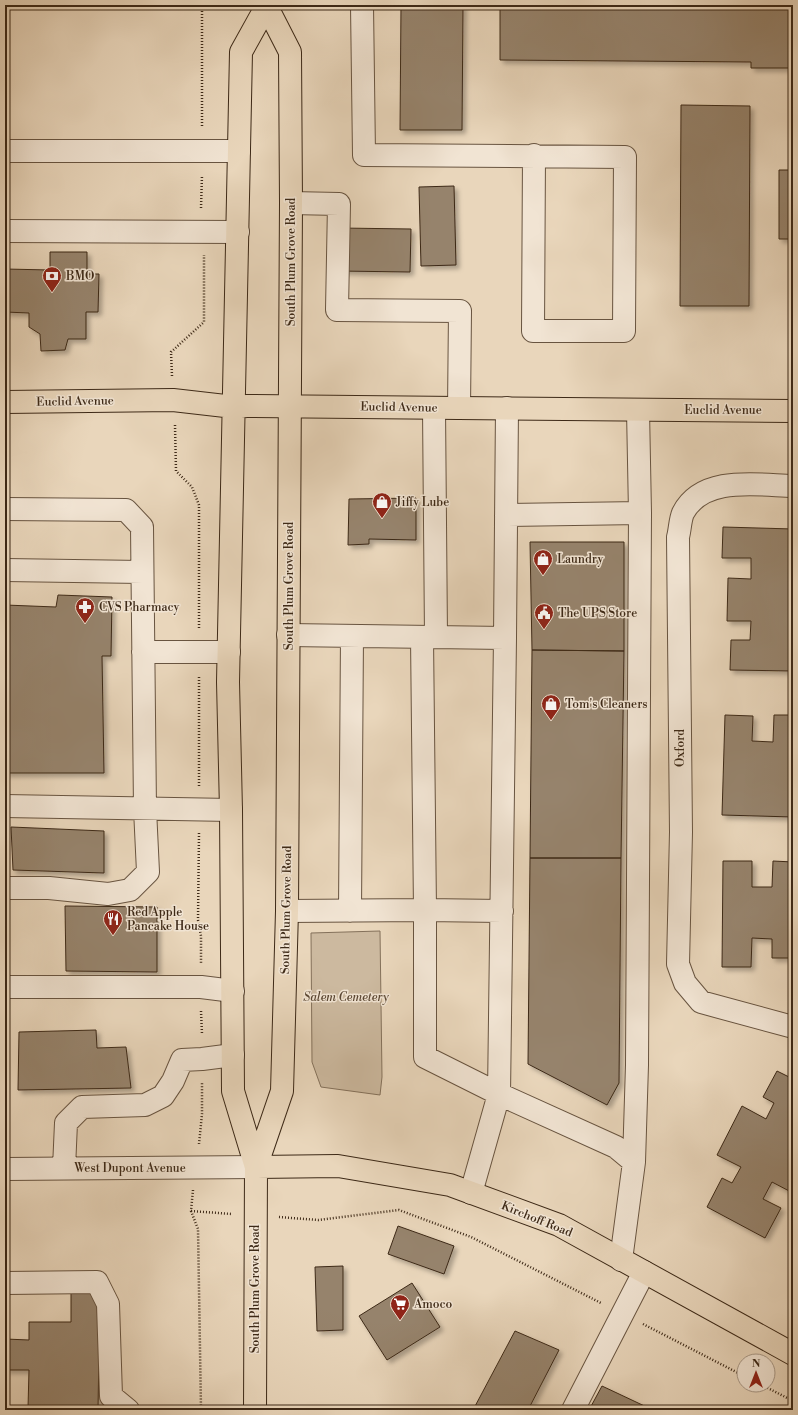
<svg xmlns="http://www.w3.org/2000/svg" width="798" height="1415" font-family="'Libre Bodoni',serif">
	<style>
		.green { fill: #ccb99f; stroke: #84715b }
		.building { fill: #96836c; stroke: #3d2917; filter: url(#shadow) }
		.lines { fill: none; stroke-linecap: round; stroke-linejoin: round }
		.minor-casing { stroke: #685440; stroke-width: 24 }
		.major-casing { stroke: #3d2917; stroke-width: 24 }
		.path { stroke: #3d2917; stroke-width: 2.5; stroke-dasharray: 1 2; stroke-linecap: butt }
		.minor { stroke: #f1e4d3; stroke-width: 22 }
		.major { stroke: #e9d6bb; stroke-width: 22 }
		.labels { text-anchor: middle; stroke-width: 3; stroke-linejoin: round; paint-order: stroke }
		.street-label { font-size: 12px; fill: #3d2917; stroke: #f1e4d3 }
		.poi-label { font-size: 12px; fill: #3d2917; stroke: #f1e4d3; text-anchor: start }
		.park-label { font-size: 12px; font-style: italic; fill: #5a4632; stroke: #f1e4d3 }
	</style>
	<defs>
		<filter id="shadow"><feDropShadow dx="3.5" dy="3.5" stdDeviation="2" flood-color="#0004"/></filter>
	</defs>
	<rect width="100%" height="100%" fill="#e9d6bb"/>
	<filter id="stains"><feTurbulence type="fractalNoise" baseFrequency=".005" numOctaves="4"/><feColorMatrix values="0 0 0 0 .2 0 0 0 0 .09 0 0 0 0 .02 0 0 0 .5 -.17"/></filter>
	<radialGradient id="worn" r=".72"><stop offset=".6" stop-color="#630" stop-opacity="0"/><stop offset="1" stop-color="#630" stop-opacity=".3"/></radialGradient>
	<!-- green -->
	<path class="green" d="M380,931L382,1077L380,1095L321,1087L312,1062L311,933Z"/>
	<!-- building -->
	<path class="building" d="M401,5H463L462,130H400Z
		M500,5H793V68H751V62L500,60Z
		M681,105L750,106L749,306H680Z
		M779,170H793V239H779Z
		M454,186L456,265L421,266L419,187Z
		M340,228L411,229L410,272L339,271Z
		M50,252H87V274H99L98,312H86V339H68L65,350L41,351L40,334L29,327V313L5,312V269L50,270Z
		M416,498V540L369,539V544L348,545L349,499Z
		M723,527L793,529V671L730,670L731,640H750L751,621H727L728,578L751,579V558H722Z
		M530,542H624V651L532,650Z
		M58,595L112,597L111,656H102L104,773H5V605L56,607Z
		M532,650L624,651L621,858H530Z
		M725,715L753,716L752,741L773,742L774,715H793V817L722,815Z
		M11,827L104,831V873L13,870Z
		M530,858H621L619,1083L607,1105L528,1064Z
		M723,861H752V887H772L773,861L793,862V958H772V939L752,938L751,967H722Z
		M65,906L157,907V972L66,971Z
		M96,1030L97,1048L126,1047L131,1088L18,1090L19,1032Z
		M777,1071L793,1079V1193L772,1182L763,1199L781,1208L765,1238L707,1207L722,1178L732,1183L741,1167L717,1155L742,1106L766,1119L774,1103L763,1097Z
		M398,1226L454,1246L444,1274L388,1254Z
		M343,1266V1330L317,1331L315,1267Z
		M412,1283L440,1327L387,1360L359,1316Z
		M71,1291H100L98,1409L28,1408L29,1370H5V1339L29,1340V1322H71Z
		M515,1331L559,1350L528,1410H473Z
		M602,1386L653,1410H589Z"/>
	<g class="lines">
		<!-- minor casing -->
		<g class="minor-casing">
			<path id="minor" d="M362,5L364,155L625,157L624,331H533L534,155
				M5,151H239
				M291,203L339,204L337,310L460,311L459,408
				M5,231L238,232
				M434,408L436,637
				M638,410L640,513
				M793,486C757,485 703,475 683,513C680,520 680,530 678,537L681,832L678,964L685,983L701,1002L793,1027
				M5,509L126,510L142,527L145,809L148,872L130,890L108,894L49,888H5
				M506,515L640,513L637,1065L634,1162L621,1260
				M5,570L142,572
				M288,635L505,638L499,1094L471,1193
				M422,637L425,910L502,911
				M505,638L507,408
				M143,652H229
				M5,806L231,810
				M287,911L425,910V1057L499,1094L616,1147L634,1162
				M350,911L352,636
				M5,987H201L233,991
				M64,1168L66,1123L82,1107L145,1105L163,1096L173,1081L182,1060L202,1059L233,1055
				M5,1169L256,1167
				M5,1283L97,1282L108,1304L111,1396L128,1410
				M573,1410L644,1272"/>
		</g>
		<!-- major casing -->
		<g class="major-casing">
			<path id="major" d="M5,402L173,400L234,407L247,406L793,411
				M256,1167L282,1091L287,911L291,203L290,52L266,5
				M256,1167L338,1166L450,1185L559,1225L793,1354
				M255,1410L256,1167L233,1091L231,810L228,682L241,52L266,7"/>
		</g>
		<!-- path -->
		<path class="path" d="M202,126V5
			M201,208L202,175
			M172,376L171,352L204,322V255
			M175,425L176,471L192,487L199,505V628
			M199,786V675
			M199,833L198,920L201,936V964
			M201,1011L202,1034
			M199,1144L202,1114V1083
			M193,1190L191,1211L198,1229L201,1410
			M191,1211L232,1214
			M279,1217L318,1220L399,1210L471,1237L601,1303
			M643,1324L744,1376
			M762,1385L793,1401"/>
		<!-- minor -->
		<use href="#minor" class="minor"/>
		<!-- major -->
		<use href="#major" class="major"/>
	</g>
	<!-- icons -->
	<defs>
		<g id="bank-pin" transform="scale(1)"><path d="M0 17L-7.5 6A9.5 9.5 0 1 1 7.5 6Z" fill="#8f2418" stroke="#f1e4d3"/><path d="M-6-4H6V4H-6ZM0-2.3a2.3 2.3 0 1 0 0 4.6a2.3 2.3 0 1 0 0-4.6Z" fill="#fff"/></g>
		<g id="shop-pin" transform="scale(1)"><path d="M0 17L-7.5 6A9.5 9.5 0 1 1 7.5 6Z" fill="#8f2418" stroke="#f1e4d3"/><path d="M-5-2.5h2.3a2.7 3.5 0 0 1 5.4 0H5L5.5 6h-11ZM-1.5-2.5h3a1.5 2.3 0 0 0-3 0Z" fill="#fff"/></g>
		<g id="pharmacy-pin" transform="scale(1)"><path d="M0 17L-7.5 6A9.5 9.5 0 1 1 7.5 6Z" fill="#8f2418" stroke="#f1e4d3"/><path d="M-2-6h4v4h4v4h-4v4h-4v-4h-4v-4h4Z" fill="#fff"/></g>
		<g id="civic-pin" transform="scale(1)"><path d="M0 17L-7.5 6A9.5 9.5 0 1 1 7.5 6Z" fill="#8f2418" stroke="#f1e4d3"/><path d="M-.6-6.5H3V-4.5H.6V-3L4-1V1h2V6H-6V1h2V-1L-.6-3ZM-1.2 2.5V6h2.4V2.5Z" fill="#fff"/></g>
		<g id="restaurant-pin" transform="scale(1)"><path d="M0 17L-7.5 6A9.5 9.5 0 1 1 7.5 6Z" fill="#8f2418" stroke="#f1e4d3"/><path d="M-5-6h1v4h1v-4h1v4h1v-4h1v5L-1.5 .5V6h-2V.5L-5-1ZM5-6V6H3V1.5H1.5Q1.5-4 5-6Z" fill="#fff"/></g>
		<g id="supermarket-pin" transform="scale(1)"><path d="M0 17L-7.5 6A9.5 9.5 0 1 1 7.5 6Z" fill="#8f2418" stroke="#f1e4d3"/><path d="M-6-5.5h2.5l.6 2H6L4.5 2H-2.5L-4.4-4H-6ZM-1.5 3.2a1.3 1.3 0 1 0 .1 0ZM3 3.2a1.3 1.3 0 1 0 .1 0Z" fill="#fff"/></g>
	</defs>
	<g fill-rule="evenodd">
		<use href="#bank-pin" x="52" y="276"/>
		<use href="#shop-pin" x="382" y="502"/>
		<use href="#shop-pin" x="543" y="559"/>
		<use href="#pharmacy-pin" x="85" y="607"/>
		<use href="#civic-pin" x="544" y="613"/>
		<use href="#shop-pin" x="551" y="704"/>
		<use href="#restaurant-pin" x="113" y="919"/>
		<use href="#supermarket-pin" x="400" y="1304"/>
	</g>
	<g class="labels">
		<!-- street labels -->
		<g class="street-label">
			<text transform="translate(291 262) rotate(-90)" y="4">South Plum Grove Road</text>
			<text transform="translate(75 401) rotate(-1)" y="4">Euclid Avenue</text>
			<text transform="translate(399 407) rotate(1)" y="4">Euclid Avenue</text>
			<text x="723" y="414">Euclid Avenue</text>
			<text transform="translate(289 586) rotate(-90)" y="4">South Plum Grove Road</text>
			<text transform="translate(680 748) rotate(-90)" y="4">Oxford</text>
			<text transform="translate(286 910) rotate(-89)" y="4">South Plum Grove Road</text>
			<text x="130" y="1172">West Dupont Avenue</text>
			<text transform="translate(537 1219) rotate(22)" y="4">Kirchoff Road</text>
			<text transform="translate(255 1289) rotate(-90)" y="4">South Plum Grove Road</text>
		</g>
		<!-- poi labels -->
		<g class="poi-label">
			<text x="66" y="280">BMO</text>
			<text x="396" y="506">Jiffy Lube</text>
			<text x="557" y="563">Laundry</text>
			<text x="99" y="611">CVS Pharmacy</text>
			<text x="558" y="617">The UPS Store</text>
			<text x="565" y="708">Tom's Cleaners</text>
			<text x="127" y="916">Red Apple<tspan x="127" dy="14">Pancake House</tspan></text>
			<text x="414" y="1308">Amoco</text>
		</g>
		<!-- park labels -->
		<g class="park-label">
			<text x="346" y="1001">Salem Cemetery</text>
		</g>
	</g>
	<!-- margin -->
	<rect width="798" height="1415" fill="none" stroke="#e9d6bb" stroke-width="20"/>
	<rect x="6" y="6" width="786" height="1403" fill="none" stroke="#3d2917" stroke-width="2"/>
	<rect x="10" y="10" width="778" height="1395" fill="none" stroke="#3d2917"/>
	<!-- north arrow -->
	<g transform="translate(756 1373)"><circle r="19" fill="#f1e4d3" stroke="#a99988"/>
	<path d="M0-3L7 15L0 10L-7 15Z" fill="#8f2418"/>
	<text y="-6" font-size="11" font-weight="bold" text-anchor="middle" fill="#3d2917">N</text>
	</g>
	<rect width="100%" height="100%" filter="url(#stains)"/>
	<rect width="100%" height="100%" fill="url(#worn)"/>
</svg>
